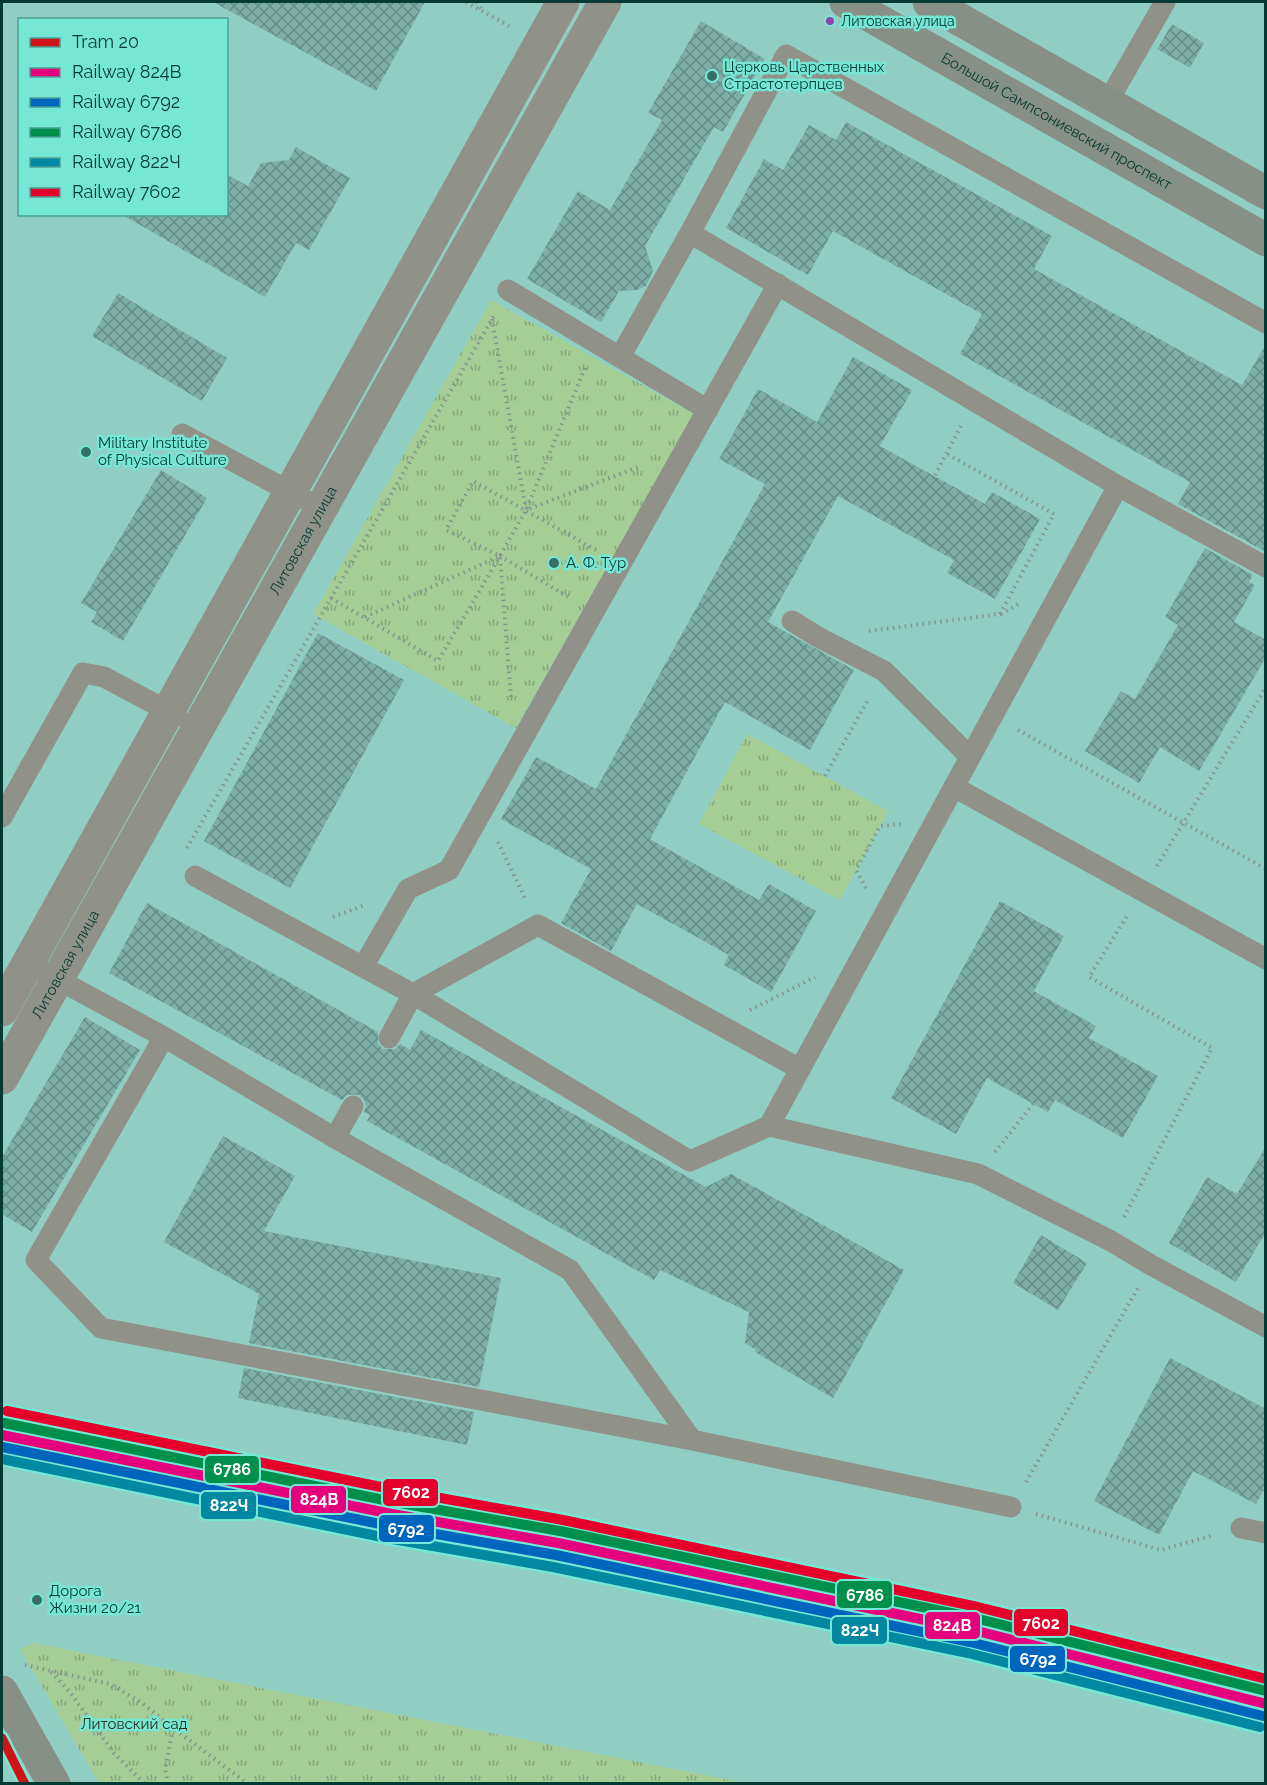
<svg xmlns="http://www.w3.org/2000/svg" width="1267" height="1785" font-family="Raleway,sans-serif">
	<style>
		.grass { fill: url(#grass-tufts) }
		.building { fill: url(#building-cross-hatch) }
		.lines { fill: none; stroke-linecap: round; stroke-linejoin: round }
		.path { stroke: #86958e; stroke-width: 4; stroke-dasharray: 1.5 4.5; stroke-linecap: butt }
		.lane { stroke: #909289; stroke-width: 21 }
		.street { stroke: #909289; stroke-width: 33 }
		.secondary { stroke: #879086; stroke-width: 33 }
		.tram { stroke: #7e8c85; stroke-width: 1.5 }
		.rail-1-casing { stroke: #77e7d5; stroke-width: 15 }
		.rail-2-casing { stroke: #77e7d5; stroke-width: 15 }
		.rail-3-casing { stroke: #77e7d5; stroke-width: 15 }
		.rail-4-casing { stroke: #77e7d5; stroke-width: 15 }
		.rail-5-casing { stroke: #77e7d5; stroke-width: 15 }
		.rail-1 { stroke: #e5007d; stroke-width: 10 }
		.rail-2 { stroke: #0065bd; stroke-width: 10 }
		.rail-3 { stroke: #01904b; stroke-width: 10 }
		.rail-4 { stroke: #0288a0; stroke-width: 10 }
		.rail-5 { stroke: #e4002b; stroke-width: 10 }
		.tram-1-casing { stroke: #77e7d5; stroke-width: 14 }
		.tram-1 { stroke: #ce1417; stroke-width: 9 }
		.bus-dot { fill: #8e44ad; stroke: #77e7d5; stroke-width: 2 }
		.poi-dot { fill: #366e66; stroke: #77e7d5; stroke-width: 2 }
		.labels { text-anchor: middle; stroke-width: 5; stroke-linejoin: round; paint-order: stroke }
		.bus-label { font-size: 14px; fill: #053a33; stroke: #77e7d5; text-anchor: start }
		.poi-label { font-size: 15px; fill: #053a33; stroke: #77e7d5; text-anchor: start }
		.street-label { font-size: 15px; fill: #053a33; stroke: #77e7d5 }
		.park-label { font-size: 15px; fill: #292f19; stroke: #77e7d5 }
		.line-badge { stroke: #77e7d5; stroke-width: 2 }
		.badge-label { font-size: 16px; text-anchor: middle; font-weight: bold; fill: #fff }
	</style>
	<defs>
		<pattern id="grass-tufts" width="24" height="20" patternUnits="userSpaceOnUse" patternTransform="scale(1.5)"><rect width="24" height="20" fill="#a5ce97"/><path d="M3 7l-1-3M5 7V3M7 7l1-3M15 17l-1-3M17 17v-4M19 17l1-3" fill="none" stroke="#84a87c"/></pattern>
		<pattern id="building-cross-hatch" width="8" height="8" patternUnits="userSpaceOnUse" patternTransform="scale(1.5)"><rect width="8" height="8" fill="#7dafa7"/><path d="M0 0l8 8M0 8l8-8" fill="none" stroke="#648f89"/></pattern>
	</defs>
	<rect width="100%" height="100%" fill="#90cec4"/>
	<!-- grass -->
	<path class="grass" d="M491,300L694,414L516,728L313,614Z
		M747,734L888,811L840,900L699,824Z
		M33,1643L746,1783H99L20,1649Z"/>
	<!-- building -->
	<path class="building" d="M213,2H425L376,91Z
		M701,21L765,59L723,132L714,127L645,246L653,271L646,286L637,290L619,291L601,322L527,279L578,191L610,210L662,120L648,113Z
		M1172,24L1204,43L1190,68L1157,49Z
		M846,122L1052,236L1034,269L1242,385L1266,344V552L1178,504L1190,482L960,354L982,314L833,231L808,275L726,228L764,159L783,170L809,125L836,140Z
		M296,147L350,178L309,250L296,243L265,297L121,214H226V174L248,186L261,163L289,160Z
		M118,293L227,358L202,401L92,336Z
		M853,357L912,390L880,446L985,504L992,492L1040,519L995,599L947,573L954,560L838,496L768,622L854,670L810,750L725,702L650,839L759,900L769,884L816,911L771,992L724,965L729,955L637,904L611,951L561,923L591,869L501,819L536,757L596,789L765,484L719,459L758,389L817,422Z
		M161,470L207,498L123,641L91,622L97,612L81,603Z
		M1205,548L1253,575L1249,582L1255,585L1234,622L1266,640V657L1199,771L1160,747L1139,783L1085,751L1121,691L1135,699L1178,625L1165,617Z
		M318,633L404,680L290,888L204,841Z
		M1000,901L1064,936L1034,991L1096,1026L1089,1038L1158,1076L1123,1138L1055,1100L1048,1112L987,1078L956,1134L891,1098Z
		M147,903L378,1032V1044L383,1049H395L400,1044L410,1050L421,1030L706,1187L731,1174L904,1270L833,1398L755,1352L756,1350L745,1343L749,1312L660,1270L654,1280L367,1121L370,1115L364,1112L366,1106L364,1100L359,1095H347L342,1100L109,973Z
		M85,1017L140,1050L32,1232L2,1214V1157Z
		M223,1136L295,1176L264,1231L501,1278L479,1387L249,1343L259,1294L164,1242Z
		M1266,1146V1232L1236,1282L1169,1243L1207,1177L1237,1194Z
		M1041,1235L1087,1263L1058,1310L1013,1283Z
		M1170,1358L1266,1409V1486L1256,1504L1193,1471L1159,1535L1094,1501Z
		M244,1368L474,1412L467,1445L238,1398Z"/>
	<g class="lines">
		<!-- path -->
		<path class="path" d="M466,2L509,26
			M477,2L482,10
			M492,319L526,510L641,466
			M585,368L526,510L500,556L446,530L473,481L596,550
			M935,475L961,426
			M331,598L438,661L500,556L570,598
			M1001,614L1020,603
			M365,617L500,556L511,698
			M869,631L1000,614L1054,514L947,454
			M1018,730L1266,869
			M825,776L869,698
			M498,842L526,900
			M187,848L495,314
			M1157,866L1266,687
			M866,888L856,870L880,826L901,824
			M333,917L365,905
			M750,1010L815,977
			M995,1152L1033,1104
			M1124,1217L1212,1048L1089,977L1127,916
			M1026,1482L1138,1288
			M1036,1514L1161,1550L1214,1535
			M25,1665L110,1684L142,1703L173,1728
			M51,1672L69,1691L114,1753L145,1784
			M168,1784L165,1769L173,1728L248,1784"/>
		<!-- lane -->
		<path class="lane" d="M1107,103L1165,2
			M690,233L786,55L1266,323
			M508,290L708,410
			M620,357L690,233L1118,486L1266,567
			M182,434L321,508
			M792,621L818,637L884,671L970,757
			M954,787L1266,959
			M2,817L83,673L104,677L177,716
			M195,876L413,994L690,1161L769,1126L978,1174L1111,1241L1151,1265L1266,1327
			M363,967L408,889L449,870L778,284
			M46,973L164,1037L36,1260L101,1328L692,1440L1011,1507
			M164,1037L335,1138L570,1270L692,1440
			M389,1038L413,994L538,925L800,1069
			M769,1126L1118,486
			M335,1138L353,1106
			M1241,1528L1266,1533"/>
		<!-- street -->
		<g class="street">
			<path d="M2,1010L563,2"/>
			<path id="s1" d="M2,1078L605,2"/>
		</g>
		<!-- secondary -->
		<g class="secondary">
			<path id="s2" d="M846,2L1266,240"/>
			<path d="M929,2L1266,193"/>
			<path d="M2,1692L54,1784"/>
		</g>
		<!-- tram -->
		<path class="tram" d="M15,1764L20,1784"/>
		<!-- rail-1 casing -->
		<g class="rail-1-casing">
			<path id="rail-1" d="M2,1435L392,1514L558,1543L973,1630L1266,1704"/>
		</g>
		<!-- rail-2 casing -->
		<g class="rail-2-casing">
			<path id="rail-2" d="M2,1447L390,1526L556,1555L970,1642L1263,1716"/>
		</g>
		<!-- rail-3 casing -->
		<g class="rail-3-casing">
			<path id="rail-3" d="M4,1423L394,1502L560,1531L975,1618L1266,1691"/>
		</g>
		<!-- rail-4 casing -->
		<g class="rail-4-casing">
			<path id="rail-4" d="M2,1459L387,1538L553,1567L968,1653L1260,1727"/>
		</g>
		<!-- rail-5 casing -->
		<g class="rail-5-casing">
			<path id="rail-5" d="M7,1411L396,1490L563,1520L978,1607L1266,1679"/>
		</g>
		<!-- rail-1 -->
		<use href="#rail-1" class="rail-1"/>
		<!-- rail-2 -->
		<use href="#rail-2" class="rail-2"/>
		<!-- rail-3 -->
		<use href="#rail-3" class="rail-3"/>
		<!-- rail-4 -->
		<use href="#rail-4" class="rail-4"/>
		<!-- rail-5 -->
		<use href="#rail-5" class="rail-5"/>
		<!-- tram-1 casing -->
		<g class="tram-1-casing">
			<path id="tram-1" d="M2,1738L25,1784"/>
		</g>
		<!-- tram-1 -->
		<use href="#tram-1" class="tram-1"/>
	</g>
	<!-- markers -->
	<circle class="bus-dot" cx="830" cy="21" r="5"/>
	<g class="poi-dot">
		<circle cx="712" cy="76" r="6"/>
		<circle cx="86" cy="452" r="6"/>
		<circle cx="554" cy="563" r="6"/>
		<circle cx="37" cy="1600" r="6"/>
	</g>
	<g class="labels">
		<!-- bus labels -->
		<g class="bus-label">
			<text x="841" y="26">Литовская улица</text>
		</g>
		<!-- poi labels -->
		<g class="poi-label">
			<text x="724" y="72">Церковь Царственных<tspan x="724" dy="17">Страстотерпцев</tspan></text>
			<text x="98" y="448">Military Institute<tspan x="98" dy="17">of Physical Culture</tspan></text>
			<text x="566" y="568">А. Ф. Тур</text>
			<text x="49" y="1596">Дорога<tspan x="49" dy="17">Жизни 20/21</tspan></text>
		</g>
		<!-- street labels -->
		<g class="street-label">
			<text dy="5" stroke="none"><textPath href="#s2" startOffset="242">Большой Сампсониевский проспект</textPath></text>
			<text dy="5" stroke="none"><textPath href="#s1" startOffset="616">Литовская улица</textPath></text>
			<text dy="5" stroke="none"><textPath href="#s1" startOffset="130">Литовская улица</textPath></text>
		</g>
		<!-- park labels -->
		<g class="park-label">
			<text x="134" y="1729">Литовский сад</text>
		</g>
	</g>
	<g class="line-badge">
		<rect x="204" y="1455" width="56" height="29" rx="6" fill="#01904b"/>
		<rect x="382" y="1478" width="57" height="29" rx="6" fill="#e4002b"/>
		<rect x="290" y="1485" width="57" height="29" rx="6" fill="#e5007d"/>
		<rect x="200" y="1491" width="57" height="29" rx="6" fill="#0288a0"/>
		<rect x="378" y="1514" width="57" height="29" rx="6" fill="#0065bd"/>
		<rect x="836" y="1580" width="57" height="29" rx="6" fill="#01904b"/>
		<rect x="1013" y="1608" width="56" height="29" rx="6" fill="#e4002b"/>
		<rect x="924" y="1611" width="57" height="29" rx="6" fill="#e5007d"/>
		<rect x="831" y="1616" width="57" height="29" rx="6" fill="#0288a0"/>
		<rect x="1009" y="1645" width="57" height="28" rx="6" fill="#0065bd"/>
	</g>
	<g class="badge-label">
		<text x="232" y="1475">6786</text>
		<text x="411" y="1498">7602</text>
		<text x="319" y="1505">824В</text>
		<text x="229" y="1511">822Ч</text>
		<text x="406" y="1535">6792</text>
		<text x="865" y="1601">6786</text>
		<text x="1041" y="1629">7602</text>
		<text x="952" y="1631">824В</text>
		<text x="860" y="1636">822Ч</text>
		<text x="1038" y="1665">6792</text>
	</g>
	<!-- border -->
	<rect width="1267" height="1785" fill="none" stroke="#053a33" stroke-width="6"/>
	<!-- legend -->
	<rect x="18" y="18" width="210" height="198" fill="#77e7d5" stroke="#49a294" stroke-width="1.5"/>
	<rect x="30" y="38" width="30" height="9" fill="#ce1417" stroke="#49a294" stroke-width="1.5"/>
	<text x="72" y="48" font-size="18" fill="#053a33">Tram 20</text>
	<rect x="30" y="68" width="30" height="9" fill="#e5007d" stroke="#49a294" stroke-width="1.5"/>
	<text x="72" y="78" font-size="18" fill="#053a33">Railway 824В</text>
	<rect x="30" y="98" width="30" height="9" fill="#0065bd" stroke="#49a294" stroke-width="1.5"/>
	<text x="72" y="108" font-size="18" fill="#053a33">Railway 6792</text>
	<rect x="30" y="128" width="30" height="9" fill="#01904b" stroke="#49a294" stroke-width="1.5"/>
	<text x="72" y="138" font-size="18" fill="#053a33">Railway 6786</text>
	<rect x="30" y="158" width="30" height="9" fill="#0288a0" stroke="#49a294" stroke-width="1.5"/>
	<text x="72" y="168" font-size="18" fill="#053a33">Railway 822Ч</text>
	<rect x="30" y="188" width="30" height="9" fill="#e4002b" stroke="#49a294" stroke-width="1.5"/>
	<text x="72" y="198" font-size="18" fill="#053a33">Railway 7602</text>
</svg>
